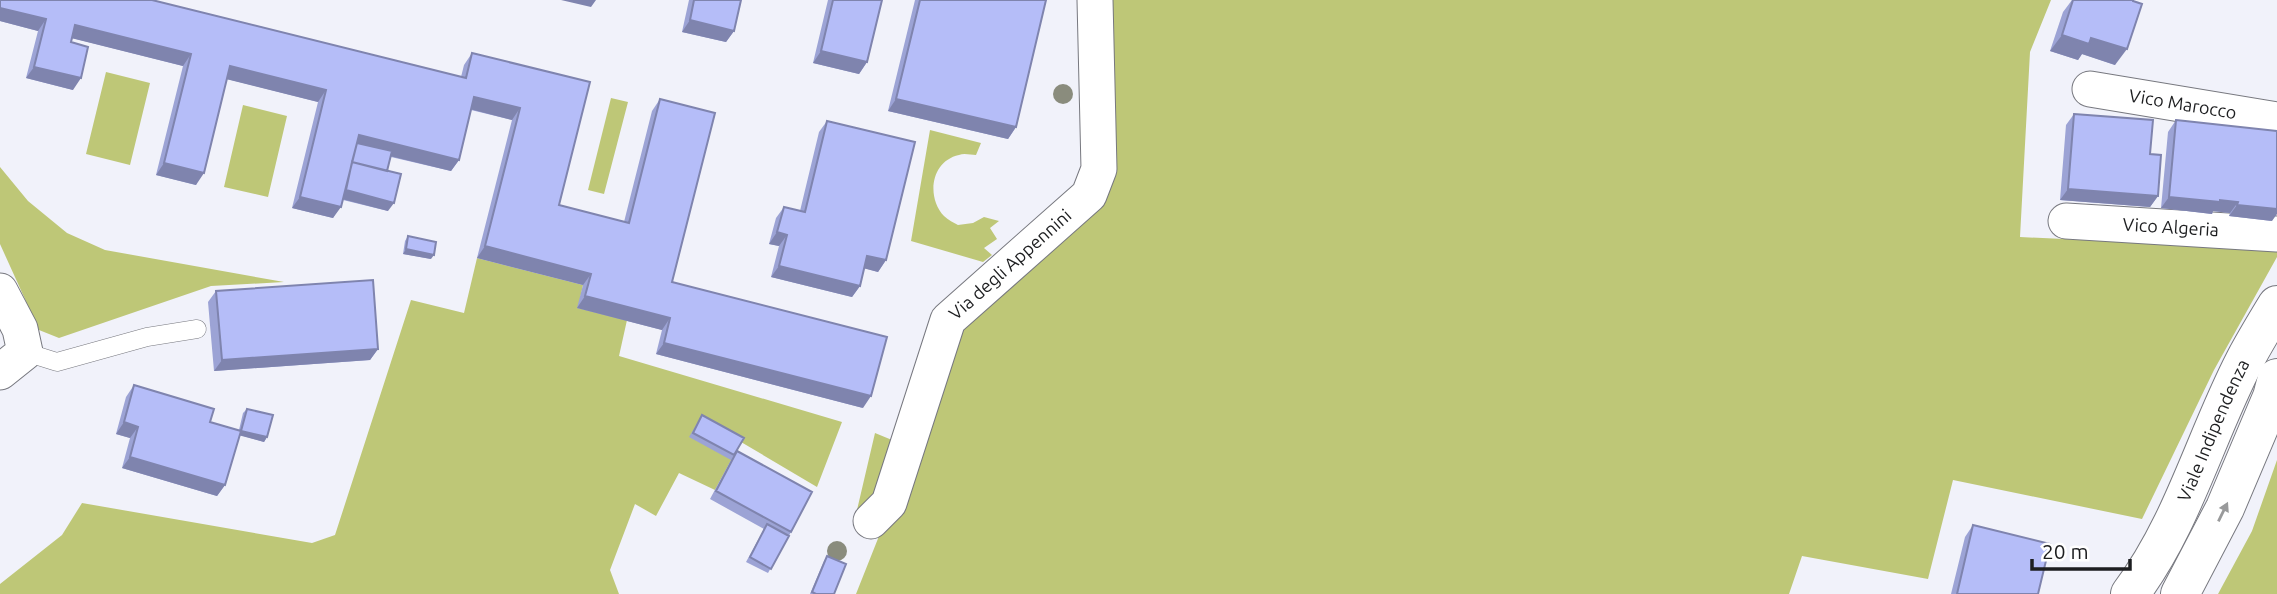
<svg xmlns="http://www.w3.org/2000/svg" width="2277" height="594" font-family="Ubuntu,sans-serif">
	<style>
		.green { fill: #bec777 }
		.lines { fill: none; stroke-linecap: round; stroke-linejoin: round }
		.service-casing { stroke: #77787f; stroke-width: 19 }
		.minor-casing { stroke: #77787f; stroke-width: 37 }
		.tertiary-casing { stroke: #77787f; stroke-width: 40 }
		.service { stroke: #fff; stroke-width: 18 }
		.minor { stroke: #fff; stroke-width: 35 }
		.tertiary { stroke: #fff; stroke-width: 38 }
		.tree { fill: #8a8c7d }
		.wall { fill: #9ca3d5 }
		.shaded-wall { fill: #7f84ae }
		.building { fill: #b5bdf8; stroke: #7f84ae; stroke-width: 2 }
		.oneway { fill: #999a9b }
		.labels { text-anchor: middle; stroke-width: 5; stroke-linejoin: round; paint-order: stroke }
		.street-label { font-size: 18px; fill: #1d1e20; stroke: #fff }
	</style>
	<rect width="100%" height="100%" fill="#f1f2fa"/>
	<!-- green -->
	<path class="green" d="M1101,0H2051L2030,52L2020,237L2277,249V257L2214,370L2142,519L1953,480L1928,579L1802,556L1789,594H856L960,332L1105,186Z
		M106,72L150,83L130,165L86,154Z
		M611,98L628,102L604,194L588,190Z
		M243,105L287,116L268,197L224,187Z
		M930,130L981,143L976,155C971,155 964,153 959,155C931,161 926,197 944,216C948,220 954,223 958,225L973,223L984,217L999,221L990,228L997,239L984,248L992,255L983,262L911,241Z
		M0,167L28,201L67,233L105,250L284,282L211,286L59,338L39,330L0,244Z
		M477,258L583,285L578,308L627,320L619,356L842,422L817,487L741,442L715,490L679,473L656,516L635,504L610,570L619,594H0V584L62,535L82,503L312,543L335,535L411,300L464,313Z
		M875,433L892,440L877,494L857,510Z
		M2277,460V594H2218L2252,531Z"/>
	<g class="lines">
		<!-- service casing -->
		<g class="service-casing">
			<path id="service" d="M25,352L57,362L147,337L197,329"/>
		</g>
		<!-- minor casing -->
		<g class="minor-casing">
			<g id="minor">
				<path id="s1" d="M2090,89L2277,120"/>
				<path id="s2" d="M2066,221L2277,234"/>
				<path d="M0,291L20,329L25,352L0,372"/>
				<path id="s3" d="M871,521L889,503L948,320L1089,195L1099,169L1095,0"/>
			</g>
		</g>
		<!-- tertiary casing -->
		<g class="tertiary-casing">
			<g id="tertiary">
				<path id="s4" d="M2130,594C2183,524 2205,437 2245,360C2255,341 2266,323 2277,305"/>
				<path d="M2180,594L2225,508L2272,397L2277,378"/>
			</g>
		</g>
		<!-- service -->
		<use href="#service" class="service"/>
		<!-- minor -->
		<use href="#minor" class="minor"/>
		<!-- tertiary -->
		<use href="#tertiary" class="tertiary"/>
	</g>
	<!-- trees -->
	<g class="tree">
		<circle cx="1063" cy="94" r="10"/>
		<circle cx="837" cy="551" r="10"/>
	</g>
	<!-- wall -->
	<path class="wall" d="M0,0L461,77L464,65L472,53L590,82L559,205L624,222L652,111L660,99L672,282L863,408L656,354L662,330L577,308L583,285L477,258L512,120L471,110L459,160L451,171L391,157L387,171L388,211L343,200L333,218L292,208L318,102L227,79L196,185L156,175L183,66L72,38L71,42L73,90L26,78L38,31L0,21Z
		M689,0H741L734,31L726,42L682,32Z
		M828,0H882L867,62L859,74L813,63Z
		M915,0H1046L1016,127L1008,139L888,111Z
		M2072,0H2133L2115,65L2082,54L2078,60L2050,51L2063,12Z
		M2074,114L2150,154L2158,196L2150,207L2060,200L2066,125Z
		M2176,120L2272,221L2229,216L2230,213L2213,211L2212,214L2161,208L2168,132Z
		M827,121L886,260L878,272L864,268L860,286L852,297L771,277L779,246L769,244L776,218L784,207L800,211L819,132Z
		M408,236L431,259L403,254L405,241Z
		M216,291L378,349L370,360L214,371L208,302Z
		M134,385L210,422L239,430L243,413L247,409L267,437L264,442L240,435L225,485L217,496L122,468L130,438L116,434L126,397Z
		M702,415L734,455L791,532L768,573L746,562L764,529L710,499L731,460L689,437Z
		M1973,525L2038,594H1951L1965,537Z
		M827,556L834,594H810L824,561Z"/>
	<!-- shaded-wall -->
	<path class="shaded-wall" d="M561,0H596L591,7Z
		M0,8L46,19L38,31L0,21Z
		M690,20L734,31L726,42L682,32Z
		M75,25L191,54L183,66L67,37Z
		M2062,35L2091,38L2127,49L2115,65L2082,54L2078,60L2050,51Z
		M821,51L867,62L859,74L813,63Z
		M230,66L326,90L318,102L222,78Z
		M34,67L81,78L73,90L26,78Z
		M474,97L520,108L512,120L466,108Z
		M896,99L1016,127L1008,139L888,111Z
		M359,135L459,160L451,171L353,147Z
		M164,163L204,173L196,185L156,175Z
		M2068,189L2158,196L2150,207L2060,200Z
		M344,190L394,203L388,211L338,198Z
		M300,197L341,207L333,218L292,208Z
		M2169,197L2220,200L2238,202L2230,213L2213,211L2212,214L2161,208Z
		M2237,205L2277,209V214L2272,221L2229,216Z
		M777,232L787,235L779,246L769,244Z
		M485,246L591,274L583,285L477,258Z
		M406,249L434,255L431,259L403,254Z
		M867,256L886,260L878,272L859,267Z
		M779,266L860,286L852,297L771,277Z
		M585,296L670,318L662,330L577,308Z
		M664,343L871,396L863,408L656,354Z
		M378,349L370,360L214,371L222,360Z
		M124,422L138,427L130,438L116,434Z
		M241,431L267,437L264,442L238,435Z
		M130,457L225,485L217,496L122,468Z"/>
	<!-- building -->
	<path class="building" d="M0,0H152L466,78L472,53L590,82L559,205L629,223L660,99L715,113L672,282L887,337L871,396L664,343L670,318L585,296L591,274L485,246L520,108L474,97L459,160L359,135L341,207L300,197L326,90L230,66L204,173L164,163L191,54L75,25L71,42L88,47L81,78L34,67L46,19L0,8Z
		M694,0H741L734,31L690,20Z
		M833,0H882L867,62L821,51Z
		M920,0H1046L1016,127L896,99Z
		M2073,0H2133V1L2142,4L2127,49L2091,38L2089,44L2062,35Z
		M2074,114L2153,120L2150,154L2161,155L2158,196L2068,189Z
		M2176,120L2277,131V209L2237,205L2238,202L2220,200V202L2169,197Z
		M827,121L915,142L886,260L867,256L860,286L779,266L787,235L777,232L784,207L805,212Z
		M357,143L392,151L387,171L352,162Z
		M352,162L401,174L394,203L346,190Z
		M408,236L436,242L434,255L406,249Z
		M373,280L378,349L222,360L216,291Z
		M134,385L214,409L210,422L241,431L225,485L130,457L138,427L124,422Z
		M247,409L273,415L267,437L241,431Z
		M702,415L744,438L734,455L693,433Z
		M737,451L812,492L791,532L716,491Z
		M767,524L789,536L771,569L750,557Z
		M1973,525L2050,544L2038,594H1957Z
		M827,556L846,564L834,594H816L812,592Z"/>
	<!-- one-way arrows -->
	<defs><path id="oneway-solid" d="M-6-.8H1V-3.2L6.5 0L1 3.2V.8H-6Z" transform="scale(1.75)"/></defs>
	<use class="oneway" href="#oneway-solid" transform="translate(2223 512) rotate(-64)"/>
	<g class="labels">
		<!-- street labels -->
		<g class="street-label">
			<text dy="6" stroke="none"><textPath href="#s1" startOffset="94">Vico Marocco</textPath></text>
			<text dy="6" stroke="none"><textPath href="#s2" startOffset="105">Vico Algeria</textPath></text>
			<text dy="6" stroke="none"><textPath href="#s3" startOffset="301">Via degli Appennini</textPath></text>
			<text dy="6" stroke="none"><textPath href="#s4" startOffset="184">Viale Indipendenza</textPath></text>
		</g>
	</g>
	<!-- scale -->
	<path d="M2032 559v10h98v-10" fill="none" stroke="#1d1e20" stroke-width="3.5"/>
	<text x="2042" y="559" font-size="21" fill="#1d1e20" stroke="#ffffff" stroke-width="5" paint-order="stroke">20 m</text>
</svg>
